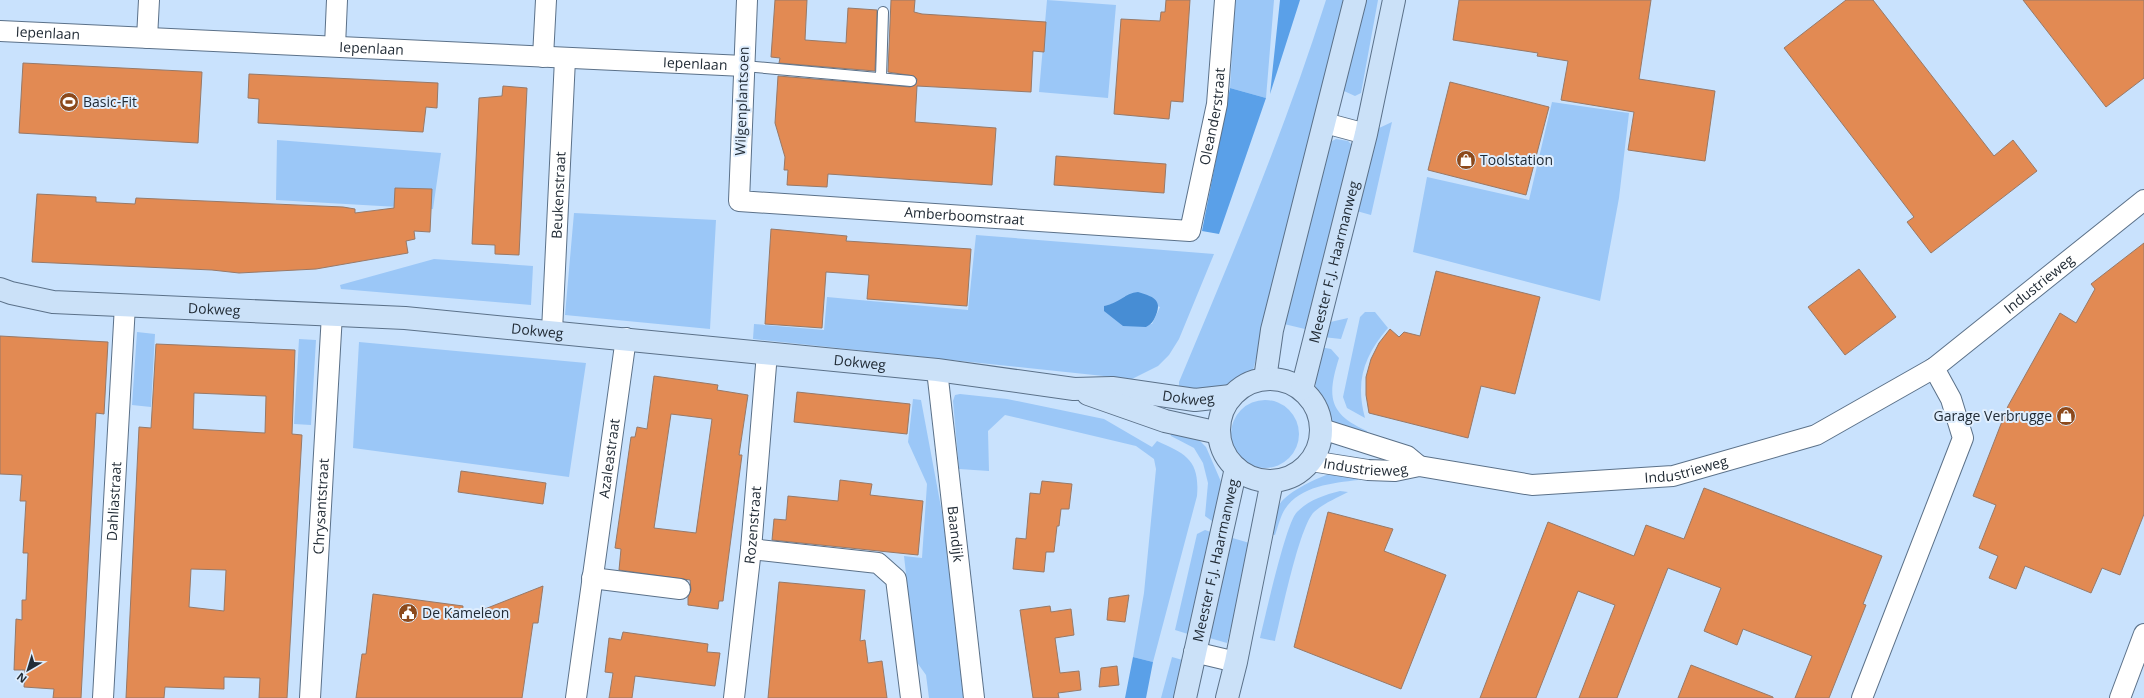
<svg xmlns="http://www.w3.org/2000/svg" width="2144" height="698" font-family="'Open Sans',sans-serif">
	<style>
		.green { fill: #9bc7f7; fill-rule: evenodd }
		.forest { fill: #5aa0e8 }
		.water { fill: #478dd4 }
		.building { fill: #e28a53; stroke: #977968; fill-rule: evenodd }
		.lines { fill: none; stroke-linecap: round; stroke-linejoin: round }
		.lane-casing { stroke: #5b7189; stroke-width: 12 }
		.street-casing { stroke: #5b7189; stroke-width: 22 }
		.secondary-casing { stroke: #5b7189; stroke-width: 24 }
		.lane { stroke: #fff; stroke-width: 10 }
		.street { stroke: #fff; stroke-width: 20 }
		.secondary { stroke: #cbe1f8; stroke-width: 22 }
		.labels { text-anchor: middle; stroke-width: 4; stroke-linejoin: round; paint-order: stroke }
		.street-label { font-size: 14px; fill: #222c36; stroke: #dfeefe }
		.poi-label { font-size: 14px; fill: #222c36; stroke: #dfeefe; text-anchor: start }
	</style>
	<rect width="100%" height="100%" fill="#c9e2fd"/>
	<!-- green -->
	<path class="green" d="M1047,0L1116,5L1108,98L1039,92Z
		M1235,0H1274L1266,98L1230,88Z
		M1326,0H1351L1253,370L1220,390H1179V382C1232,256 1285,130 1326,0Z
		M1365,0H1378L1361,93L1355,96L1344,91L1343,85Z
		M1552,102L1629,113L1619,198L1600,301L1413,252L1427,177L1529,200Z
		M1392,122L1371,215L1353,210L1377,129Z
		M1336,139L1348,141L1352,145L1305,329L1284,324L1330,142Z
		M277,140L441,153L433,209L276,200Z
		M574,213L716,220L710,329L565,315Z
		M976,235L1214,254L1179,339L1169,355L1158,366L1132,379L753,339L754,324L824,330L827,297L968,310ZM1125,296L1160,307L1152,324C1123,326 1123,329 1104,306L1117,303Z
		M434,259L533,266L531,305L341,289L340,285Z
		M1365,312H1375L1388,328C1364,356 1355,381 1365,418L1347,408L1343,397L1360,317Z
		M1348,318L1341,339L1323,337L1326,323Z
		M137,332L155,334L151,407L132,405Z
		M299,339L316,340L311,425L294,424Z
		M359,342L586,363L569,477L353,448Z
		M1320,347L1331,349L1339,358C1327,396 1328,414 1367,431L1366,436L1335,425L1331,420L1316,390L1314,369Z
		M960,394L1007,399L1104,419L1152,447L1157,441C1186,454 1200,460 1197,496L1153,662L1133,657L1144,593L1156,469L1154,459L1136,446L1005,415L988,431L989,471L959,469L953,401L955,395Z
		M913,399L921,400L946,534L969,698H929L926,675L916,661L904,556L922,558L927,484L908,442Z
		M1231 434a34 34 0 1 1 68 0a34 34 0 1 1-68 0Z
		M1170,432L1196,437L1206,447L1222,484L1216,521H1212L1205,516L1208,483L1203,463L1194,448L1171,436Z
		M1329,474L1358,477V480C1333,483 1300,486 1285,509C1280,517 1278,527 1275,535L1271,534C1273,526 1274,515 1278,507C1284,493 1315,479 1329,474Z
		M1340,491L1348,492C1337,498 1324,503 1314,512C1299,527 1281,617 1275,641L1260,638C1265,618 1286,522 1297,512C1309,500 1324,495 1340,491Z
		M1205,530L1214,533L1188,634L1175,630L1197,534Z
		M1229,537L1253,544L1227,643L1206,637Z
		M1172,657L1186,661L1176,698H1161Z"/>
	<!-- forest -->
	<path class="forest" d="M1280,0H1300L1270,94Z
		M1230,88L1266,98L1219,234L1202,231Z
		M1133,657L1153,662L1146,698H1125Z"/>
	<!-- water -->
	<path class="water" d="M1138,292C1151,296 1163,299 1156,315C1154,320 1152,324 1146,327L1123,326L1104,311V306C1118,304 1125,293 1138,292Z"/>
	<!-- building -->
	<path class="building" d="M775,0H807L805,40L846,43L848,8L877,10L875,71L779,63L780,58L771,57Z
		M891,0H915L914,12L922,14L1046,22L1044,52L1033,51L1031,92L917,86L915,122L996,128L992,185L828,174L827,187L787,185L788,170H784L785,157L775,123L778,76L910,87L916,84L917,79L914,76L888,72Z
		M1166,0H1190L1183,102L1171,101L1169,119L1114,114L1121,19L1160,21L1161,12H1165Z
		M1459,0H1651L1639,79L1715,91L1705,161L1628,150L1634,112L1561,100L1568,61L1537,56L1538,53L1453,40Z
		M1846,0H1873L1994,156L2013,140L2037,171L1931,253L1907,222L1914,217L1784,48Z
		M2023,0H2144V78L2106,107Z
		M23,63L202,72L198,143L19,133Z
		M249,74L438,83L437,108L426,107L423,132L258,123L259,99L248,98Z
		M1450,82L1549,107L1526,195L1428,170Z
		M503,86L527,88L519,255L495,254V245L472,244L479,98L502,96Z
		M1056,156L1166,164L1164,193L1054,185Z
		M395,188L432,189L430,232L414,231L415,239L406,241L408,253L316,269L239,273L212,270L32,262L37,194L96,197V202L135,204L136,198L343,207L355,209V213L394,208Z
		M771,229L847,236L846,241L971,249L967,306L867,299L869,275L826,272L822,328L765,324Z
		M2144,243V514L2120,575L2102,568L2091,593L2025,566L2016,589L1989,578L1998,556L1979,548L1996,505L1973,496L2008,406L2060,313L2076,323L2095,289L2091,284Z
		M1859,269L1896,317L1845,355L1808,307Z
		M1436,271L1540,297L1515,394L1481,386L1468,438L1369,413L1366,395V377L1371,359L1379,343L1390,329L1399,337L1404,332L1420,336Z
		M0,336L108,342L104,414L96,413L81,698H53L54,689L24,687L25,670H14L16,619L22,620V600H26L28,553H23L26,501H20L22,475L0,474Z
		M156,344L295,350L292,434L302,435L287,698H259L260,678L224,677V689L165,687L164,698H126L139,427L151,428ZM194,393L266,396L265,433L193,429ZM191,569L226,570L224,611L189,607Z
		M654,376L718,385L717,390L748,395L739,455H742L726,576L723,601H719L718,609L688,605V597L691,590L690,580L619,570L621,549L615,548L631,437H635L637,427L647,429ZM671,414L712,419L696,533L654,528Z
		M797,392L910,404L907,434L794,422Z
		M461,471L546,483L543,504L458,492Z
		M840,480L872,484L870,495L923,501L918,555L772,540L774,519L786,520L788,496L838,501Z
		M1042,481L1072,484L1069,509H1061L1059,526H1057L1054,552H1046L1044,572L1013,569L1016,538L1026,539L1030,493L1040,494Z
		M1704,488L1882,556L1863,604L1866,605L1829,698H1795L1812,656L1743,629L1737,645L1704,631L1721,588L1668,568L1617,698H1579L1615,605L1578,591L1536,698H1480L1548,522L1634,556L1646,525L1684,539Z
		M1328,512L1393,529L1384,551L1446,575L1401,689L1294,647Z
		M779,582L865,590L860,641L865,640L868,663L882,661L887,698H768Z
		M543,586L538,623H533L522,698H356L362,654H366L373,594L463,606L462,618Z
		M1129,595L1125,622L1107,620L1109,598Z
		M1050,606L1051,612L1071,609L1074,635L1055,638L1060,673L1079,671L1081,690L1058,693L1059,698H1033L1020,610Z
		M623,632L708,644L707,652L720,653L715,686L635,676L632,698H609L613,673L605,672L609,638L621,640Z
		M1691,665L1773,697V698H1678Z
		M1117,666L1119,685L1099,687L1101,668Z"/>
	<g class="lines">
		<!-- lane casing -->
		<g class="lane-casing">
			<path id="lane" d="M744,66L911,81
				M881,77L883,12"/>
		</g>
		<!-- street casing -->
		<g class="street-casing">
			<g id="street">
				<path id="s1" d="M747,0L739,201L1190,231L1217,104L1225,0"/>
				<path id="s2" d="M0,31C248,42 496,55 744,66"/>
				<path d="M147,38L149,0"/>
				<path d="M335,46L337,0"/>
				<path d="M543,57L546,0"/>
				<path d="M1325,123L1366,134"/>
				<path id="s3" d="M552,331L565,59"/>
				<path id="s4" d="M937,370L974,698"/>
				<path d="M1322,429L1407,456L1419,466"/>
				<path id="s5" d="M1311,461L1368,470L1395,471L1419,466L1532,485L1673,476L1816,435L1934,368L2144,200"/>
				<path d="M751,549L878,563L896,579L911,698"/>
				<path d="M592,578L680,589"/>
				<path d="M1194,652L1236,662"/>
				<path id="s6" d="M103,698L125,305"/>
				<path id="s7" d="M310,698L332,314"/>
				<path id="s8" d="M576,698L626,338"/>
				<path id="s9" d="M734,698L751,549L767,353"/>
				<path d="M1862,698L1963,438L1951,399L1934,368"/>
				<path d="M2120,698L2144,634"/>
			</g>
		</g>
		<!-- secondary casing -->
		<g class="secondary-casing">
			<g id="secondary">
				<path id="s10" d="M0,289L11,293L53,302L405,318L937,370L1074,389L1112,388L1195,400L1231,396"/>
				<path d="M1265,379L1272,330L1355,0"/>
				<circle cx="1270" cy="430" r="51"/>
				<path id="s11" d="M1302,389L1366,134L1394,0"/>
				<path d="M1088,394L1165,421L1219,433"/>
				<path id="s12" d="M1185,698L1236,468"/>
				<path d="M1227,698L1236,662L1272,481"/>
			</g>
		</g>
		<!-- lane -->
		<use href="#lane" class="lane"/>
		<!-- street -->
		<use href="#street" class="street"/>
		<!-- secondary -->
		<use href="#secondary" class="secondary"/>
	</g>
	<!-- icons -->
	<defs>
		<g id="stadium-disc" transform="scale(1)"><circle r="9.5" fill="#8c491b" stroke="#dfeefe"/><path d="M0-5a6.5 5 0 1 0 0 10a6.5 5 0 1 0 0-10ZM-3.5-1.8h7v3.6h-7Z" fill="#fff"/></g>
		<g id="shop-disc" transform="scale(1)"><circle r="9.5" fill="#8c491b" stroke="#dfeefe"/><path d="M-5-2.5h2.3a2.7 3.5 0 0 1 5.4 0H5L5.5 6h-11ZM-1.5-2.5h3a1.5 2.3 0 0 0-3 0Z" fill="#fff"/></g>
		<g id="civic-disc" transform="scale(1)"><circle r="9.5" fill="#8c491b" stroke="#dfeefe"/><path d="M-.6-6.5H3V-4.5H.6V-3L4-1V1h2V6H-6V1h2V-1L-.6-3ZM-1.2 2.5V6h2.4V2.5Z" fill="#fff"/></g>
	</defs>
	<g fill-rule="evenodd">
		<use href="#stadium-disc" x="69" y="102"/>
		<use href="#shop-disc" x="1466" y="160"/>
		<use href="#shop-disc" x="2066" y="416"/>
		<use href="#civic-disc" x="408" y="613"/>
	</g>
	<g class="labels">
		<!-- street labels -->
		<g class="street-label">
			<text dy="5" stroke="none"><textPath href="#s2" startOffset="48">Iepenlaan</textPath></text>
			<text dy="5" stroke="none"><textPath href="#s2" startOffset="372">Iepenlaan</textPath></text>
			<text dy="5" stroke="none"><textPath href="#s2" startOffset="696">Iepenlaan</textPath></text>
			<text transform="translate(742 101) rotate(-88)" y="5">Wilgenplantsoen</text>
			<text dy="5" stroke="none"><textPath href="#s1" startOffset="770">Oleanderstraat</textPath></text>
			<text dy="5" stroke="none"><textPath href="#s3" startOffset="136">Beukenstraat</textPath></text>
			<text dy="5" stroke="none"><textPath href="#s1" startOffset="427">Amberboomstraat</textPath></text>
			<text dy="5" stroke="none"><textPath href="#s11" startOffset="131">Meester F.J. Haarmanweg</textPath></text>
			<text dy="5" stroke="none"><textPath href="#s5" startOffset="784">Industrieweg</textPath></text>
			<text dy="5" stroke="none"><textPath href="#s10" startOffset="216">Dokweg</textPath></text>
			<text dy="5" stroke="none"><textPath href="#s10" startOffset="540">Dokweg</textPath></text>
			<text dy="5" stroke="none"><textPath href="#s10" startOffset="864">Dokweg</textPath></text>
			<text dy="5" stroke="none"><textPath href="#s10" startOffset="1195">Dokweg</textPath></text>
			<text dy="5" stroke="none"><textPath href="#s8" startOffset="242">Azaleastraat</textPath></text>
			<text dy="5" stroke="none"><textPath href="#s5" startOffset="55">Industrieweg</textPath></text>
			<text dy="5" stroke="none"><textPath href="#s5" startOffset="379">Industrieweg</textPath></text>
			<text dy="5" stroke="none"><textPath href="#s6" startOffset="197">Dahliastraat</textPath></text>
			<text dy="5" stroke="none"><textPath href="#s7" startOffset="192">Chrysantstraat</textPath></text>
			<text dy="5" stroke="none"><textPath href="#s9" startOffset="174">Rozenstraat</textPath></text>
			<text dy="5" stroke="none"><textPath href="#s4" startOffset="165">Baandijk</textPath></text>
			<text dy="5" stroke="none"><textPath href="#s12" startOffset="141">Meester F.J. Haarmanweg</textPath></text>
		</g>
		<!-- poi labels -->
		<g class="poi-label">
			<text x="83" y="107">Basic-Fit</text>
			<text x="1480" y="165">Toolstation</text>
			<text x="2052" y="421" text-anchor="end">Garage Verbrugge</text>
			<text x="422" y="618">De Kameleon</text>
		</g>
	</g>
	<!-- north arrow -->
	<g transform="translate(28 670) rotate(218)" stroke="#dfeefe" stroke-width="3" paint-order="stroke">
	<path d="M0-3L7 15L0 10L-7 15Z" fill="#222c36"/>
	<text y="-6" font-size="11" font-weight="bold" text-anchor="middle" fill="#222c36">N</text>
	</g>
</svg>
